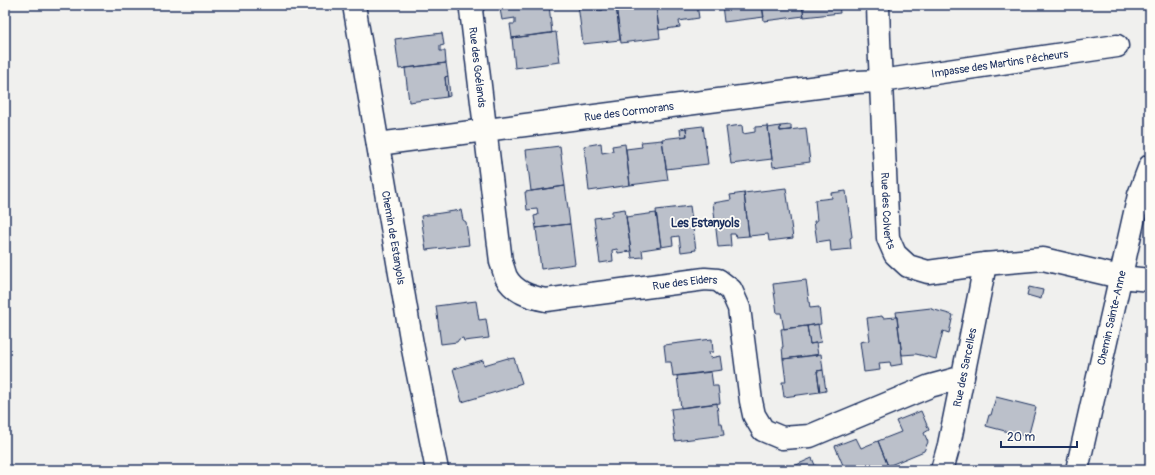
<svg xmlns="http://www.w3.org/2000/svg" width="1155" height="475" font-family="Pangolin,sans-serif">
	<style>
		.building { fill: #bbc0ca; stroke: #1b2f5e }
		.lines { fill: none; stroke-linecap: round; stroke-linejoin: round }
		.minor-casing { stroke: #1b2f5e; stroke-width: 25 }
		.minor { stroke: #fdfcf7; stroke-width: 22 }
		.labels { text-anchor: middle; stroke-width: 3.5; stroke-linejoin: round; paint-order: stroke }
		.street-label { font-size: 11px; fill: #1b2f5e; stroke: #fdfcf7 }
		.neighbourhood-label { font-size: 12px; font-weight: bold; fill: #1b2f5e; stroke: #fdfcf7 }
	</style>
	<rect width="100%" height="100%" fill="#f0f0ee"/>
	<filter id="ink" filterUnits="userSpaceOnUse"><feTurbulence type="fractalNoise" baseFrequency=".025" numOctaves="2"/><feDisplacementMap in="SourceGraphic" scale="8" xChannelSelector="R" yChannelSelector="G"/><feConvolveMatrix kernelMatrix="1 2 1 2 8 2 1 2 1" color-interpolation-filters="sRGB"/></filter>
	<g filter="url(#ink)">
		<!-- building -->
		<path class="building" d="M529,5H549L552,33L512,38L510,24H515V18L502,20L500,9Z
			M578,5H597L598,11L603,10V5H616L620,40L583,44Z
			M616,5H656L660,38L621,43Z
			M656,5H697L699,18L679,21L680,27L659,30Z
			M722,5H762L764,17L724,22Z
			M762,5H802L804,16L764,21Z
			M802,5H839L840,13L804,17Z
			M556,32L560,62L515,68L512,38Z
			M442,33L444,45L440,46V51H445L446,63L399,69L395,39Z
			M446,63L448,76L445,77L447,97L409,102L405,68Z
			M448,76L450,96L447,97L445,77Z
			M742,125L743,134L755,132V127L768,126L772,159L731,164L726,127Z
			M791,125V130L780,131V126Z
			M703,126L708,164L666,169L662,139L687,136L686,128Z
			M780,126V131L806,128L810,162L773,167L768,128Z
			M686,128L687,136L681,137L680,129Z
			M662,140L668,180L630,185L626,149L642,147L641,142Z
			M601,143L602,153L613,151L612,146L625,144L630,185L589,191L584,146Z
			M560,146L565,186L531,191L526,150Z
			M565,186L570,224L536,228L534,216L538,215L537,209L527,210L525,192Z
			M786,188L793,238L769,241L768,234L749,236L744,193Z
			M846,191L852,237L850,238L851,249L831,251L830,240L817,242L814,221H817L815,200L832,198L831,193Z
			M744,193L749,236L736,237L735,234H730L731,246L718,247L713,203L731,200L730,195Z
			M690,206L696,250L681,252L679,236L672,237L673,245L661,247L656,210Z
			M625,209L631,251L618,253L617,249L612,250L613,261L600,263L594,218L612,216V211Z
			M461,210L463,220L466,222L469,245L426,250L421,216Z
			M656,213L661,247L642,250L643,257L632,258L626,217Z
			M570,224L575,264L541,269L536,228Z
			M806,280L810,308L819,307L821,324L784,329L781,313H777L773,284Z
			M1029,287L1043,290L1041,299L1027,295Z
			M476,301L479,320L486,319L489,338L464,341L463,338L459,339L457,342L441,344L436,306Z
			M931,308V309L953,315L949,333L943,331L936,359L916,354L902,355L896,312Z
			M882,316L883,318L897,317L903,364L891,366L890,362L879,363L880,370L864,372L860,342L870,340L867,318Z
			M818,324L821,342L810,344L807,326Z
			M807,326L810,344L816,343L818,355L783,359L782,347H783L781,329Z
			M712,339L713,352H709L710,358L720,356L722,370L673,376L671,362H666L664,345Z
			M821,354L823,370L817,371L820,392L784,397L782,382H786L783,359Z
			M508,358V359L514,358L522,383L516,385V386L462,402L453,369L483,360L484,365Z
			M823,370L826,391L820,392L817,371Z
			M711,372L713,386H718L720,403L681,408L677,376Z
			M996,397L1036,407L1028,437L986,426L989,415H991Z
			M717,403L719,423H722L724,435L675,441L671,409Z
			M921,411L929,430L924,433L928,442L924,451L888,466L878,441L901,432L896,421Z
			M856,438L861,448L878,441L888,466L878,470H845L835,446Z
			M812,458L817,470H796L794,466Z"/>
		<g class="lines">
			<!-- minor casing -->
			<g class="minor-casing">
				<g id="minor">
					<path id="s1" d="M354,5L412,344L437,470"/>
					<path id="s2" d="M473,5L471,10L501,262C503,267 504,272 506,277C514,292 530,297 546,300L705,279L718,280L731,290L739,308L751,401L754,415L763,430L782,438L810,436L930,386L963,377"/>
					<path id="s3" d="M878,5L879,39L888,238L895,254L908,266L928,272L985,264L1043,259L1120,277L1150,280"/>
					<path id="s4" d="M378,144L857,82L881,81L1117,46"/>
					<path id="s5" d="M942,470L949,445L980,291L985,264"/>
					<path id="s6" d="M1077,470L1139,195L1150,166"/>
				</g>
			</g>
			<!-- minor -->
			<use href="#minor" class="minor"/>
		</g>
	</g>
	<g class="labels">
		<!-- street labels -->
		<g class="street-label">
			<text dy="4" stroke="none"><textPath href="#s4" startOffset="627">Impasse des Martins Pêcheurs</textPath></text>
			<text dy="4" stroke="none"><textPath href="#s2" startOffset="63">Rue des Goélands</textPath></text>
			<text dy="4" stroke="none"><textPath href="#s4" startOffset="253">Rue des Cormorans</textPath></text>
			<text dy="4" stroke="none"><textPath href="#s3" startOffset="206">Rue des Colverts</textPath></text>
			<text dy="4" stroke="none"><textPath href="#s1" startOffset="236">Chemin de Estanyols</textPath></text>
			<text dy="4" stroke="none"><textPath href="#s2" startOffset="463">Rue des Eiders</textPath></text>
			<text dy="4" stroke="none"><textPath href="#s6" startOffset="156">Chemin Sainte-Anne</textPath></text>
			<text dy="4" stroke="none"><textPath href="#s5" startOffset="105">Rue des Sarcelles</textPath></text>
		</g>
		<!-- neighbourhood labels -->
		<g class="neighbourhood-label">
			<text x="705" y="227">Les Estanyols</text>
		</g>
	</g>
	<!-- margin -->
	<rect width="1155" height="475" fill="none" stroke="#fdfcf7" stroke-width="20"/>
	<rect x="10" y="10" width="1135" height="455" fill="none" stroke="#1b2f5e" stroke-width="1.5" filter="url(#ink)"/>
	<!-- scale -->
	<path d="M1001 441v6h76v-6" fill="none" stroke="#1b2f5e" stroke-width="2"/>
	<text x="1007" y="441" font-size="12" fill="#1b2f5e" stroke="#fdfcf7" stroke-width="3" paint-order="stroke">20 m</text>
</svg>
